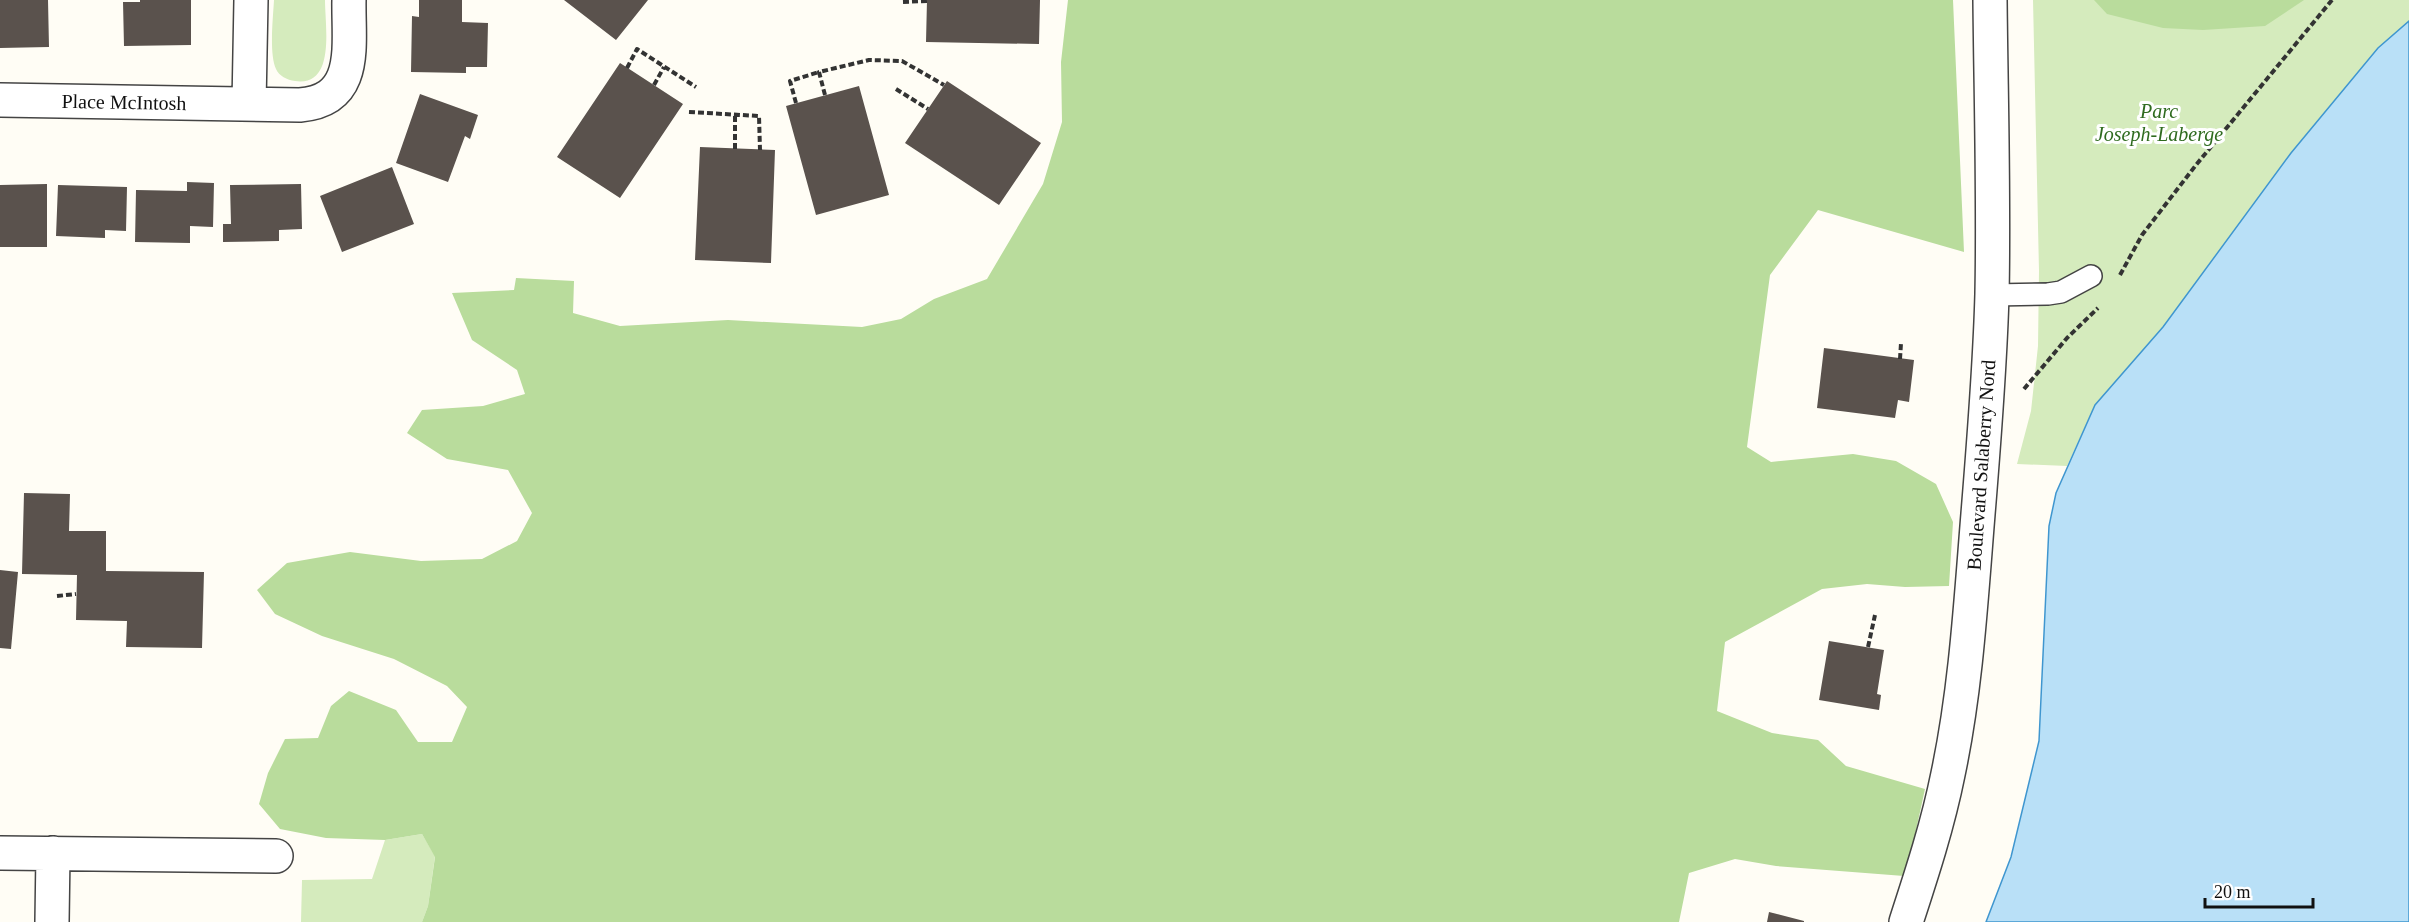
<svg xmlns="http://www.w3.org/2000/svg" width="2409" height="922" font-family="Georgia,serif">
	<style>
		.green { fill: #d5ebbd }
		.forest { fill: #b9dc9c }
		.water { fill: #b9e0f7; stroke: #3f96cf; stroke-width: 1.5 }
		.building { fill: #5a524d }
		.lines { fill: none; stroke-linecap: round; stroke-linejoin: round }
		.service-casing { stroke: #444; stroke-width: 24 }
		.minor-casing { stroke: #444; stroke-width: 36 }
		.tertiary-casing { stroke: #444; stroke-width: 36 }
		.path { stroke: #333; stroke-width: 4; stroke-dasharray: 6 3; stroke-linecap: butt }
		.service { stroke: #fff; stroke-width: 21 }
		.minor { stroke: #fff; stroke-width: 33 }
		.tertiary { stroke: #fff; stroke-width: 33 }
		.labels { text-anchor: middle; stroke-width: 6; stroke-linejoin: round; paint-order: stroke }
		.street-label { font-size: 20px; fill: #111; stroke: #fff }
		.park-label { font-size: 20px; font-style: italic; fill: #2f6b1f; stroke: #fff }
	</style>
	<rect width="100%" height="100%" fill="#fffdf5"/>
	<!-- green -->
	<path class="green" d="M274,0H325C325,26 336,87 295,81C287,80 279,76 276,69C269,54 273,18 274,0Z
		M2033,0H2409V21L2378,48L2291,153L2163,327L2095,405L2067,466L2017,464L2031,411L2038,346L2039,271Z
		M422,834L435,856L428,906L422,922H301L302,880L372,879L385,840Z"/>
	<!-- forest -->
	<path class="forest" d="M1068,0H1953L1964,252L1818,210L1770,275L1747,447L1771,462L1853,454L1896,461L1936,484L1953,522L1949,586L1905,587L1867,584L1822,589L1725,642L1717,711L1772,733L1818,740L1846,766L1925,789L1911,853L1904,876L1776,866L1735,859L1689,873L1679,922H422L428,906L435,857L422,834L385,840L326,838L280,829L259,804L268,773L285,739L318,738L331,706L349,691L396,710L418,742H452L467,707L447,686L394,659L322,636L275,614L257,590L287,563L350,552L421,561L482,559L517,541L532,513L508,470L447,459L407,433L422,410L483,406L525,394L517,370L472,340L452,293L514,290L516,278L574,281L573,313L620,326L728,320L862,327L901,319L934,299L987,279L1043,184L1062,122L1061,62Z
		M2094,0H2304L2265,26L2203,30L2163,28L2107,14Z"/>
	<!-- water -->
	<path class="water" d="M2409,21V922H1986L2011,857L2039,741L2049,526L2056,493L2095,405L2163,327L2291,153L2378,48Z"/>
	<!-- building -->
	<path class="building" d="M0,0H48L49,47L0,48Z
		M140,0H191V45L124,46L123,2H140Z
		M419,0H462V22L488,23L487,67H466V73L411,72L412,16L419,17Z
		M564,0H648L616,40Z
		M927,0H1040L1039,44L926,42Z
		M620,63L683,104L620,198L557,157Z
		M947,81L1041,143L999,205L905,143Z
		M859,86L889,195L816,215L786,106Z
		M420,94L478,115L470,139L465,136L448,182L396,163Z
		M700,147L775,150L771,263L695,260Z
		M392,167L414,224L342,252L320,196Z
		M187,182L214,183L213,227L190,226V243L135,242L136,190L187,191Z
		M47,184V247H0V185Z
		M301,184L302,229L279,230V241L223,242V224H231L230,185Z
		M58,185L127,187L126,231L105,230V238L56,236Z
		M1824,348L1914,360L1909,402L1898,400L1895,418L1817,408Z
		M24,493L70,494L69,531H106V571L204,572L202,648L126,647L127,621L76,620L77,575L22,574Z
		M0,570L18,572L11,649L0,648Z
		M1829,641L1884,650L1877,694L1881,695L1879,710L1819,700Z
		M1769,912L1804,921V922H1767Z"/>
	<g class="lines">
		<!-- service casing -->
		<g class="service-casing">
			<path id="service" d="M1992,295L2048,294L2061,292L2091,276"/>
		</g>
		<!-- minor casing -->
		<g class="minor-casing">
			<path id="minor" d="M0,100L300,105C360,100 348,45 349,0
				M249,104L251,0
				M0,853L276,856
				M52,922L53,853"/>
		</g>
		<!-- tertiary casing -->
		<g class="tertiary-casing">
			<path id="tertiary" d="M1906,922C1922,873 1938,824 1948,774C1966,689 1971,600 1978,514C1984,441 1990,368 1992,294C1994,196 1991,98 1990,0"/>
		</g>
		<!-- path -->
		<path class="path" d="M903,2L927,1
			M627,68L637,49L696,87
			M654,85L664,67
			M896,89L928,109
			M825,95L819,72L869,60L902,61L944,85
			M796,103L790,81L819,72
			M689,112L759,116L760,150
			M735,149V116
			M2120,275L2142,235L2196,165L2332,0
			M1900,359L1901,343
			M2024,389L2067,338L2098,308
			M57,596L76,594
			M1868,647L1875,615"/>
		<!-- service -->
		<use href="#service" class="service"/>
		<!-- minor -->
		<use href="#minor" class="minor"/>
		<!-- tertiary -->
		<use href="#tertiary" class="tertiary"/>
	</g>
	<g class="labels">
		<!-- street labels -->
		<g class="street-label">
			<text transform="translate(124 102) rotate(1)" y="7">Place McIntosh</text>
			<text transform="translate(1981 465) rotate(-86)" y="7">Boulevard Salaberry Nord</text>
		</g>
		<!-- park labels -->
		<g class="park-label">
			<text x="2159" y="118">Parc<tspan x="2159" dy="23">Joseph-Laberge</tspan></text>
		</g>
	</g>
	<!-- scale -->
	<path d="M2205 898v9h108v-9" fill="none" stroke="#111111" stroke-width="3"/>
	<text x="2214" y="898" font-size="18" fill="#111111" stroke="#ffffff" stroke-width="4.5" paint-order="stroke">20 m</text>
</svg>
